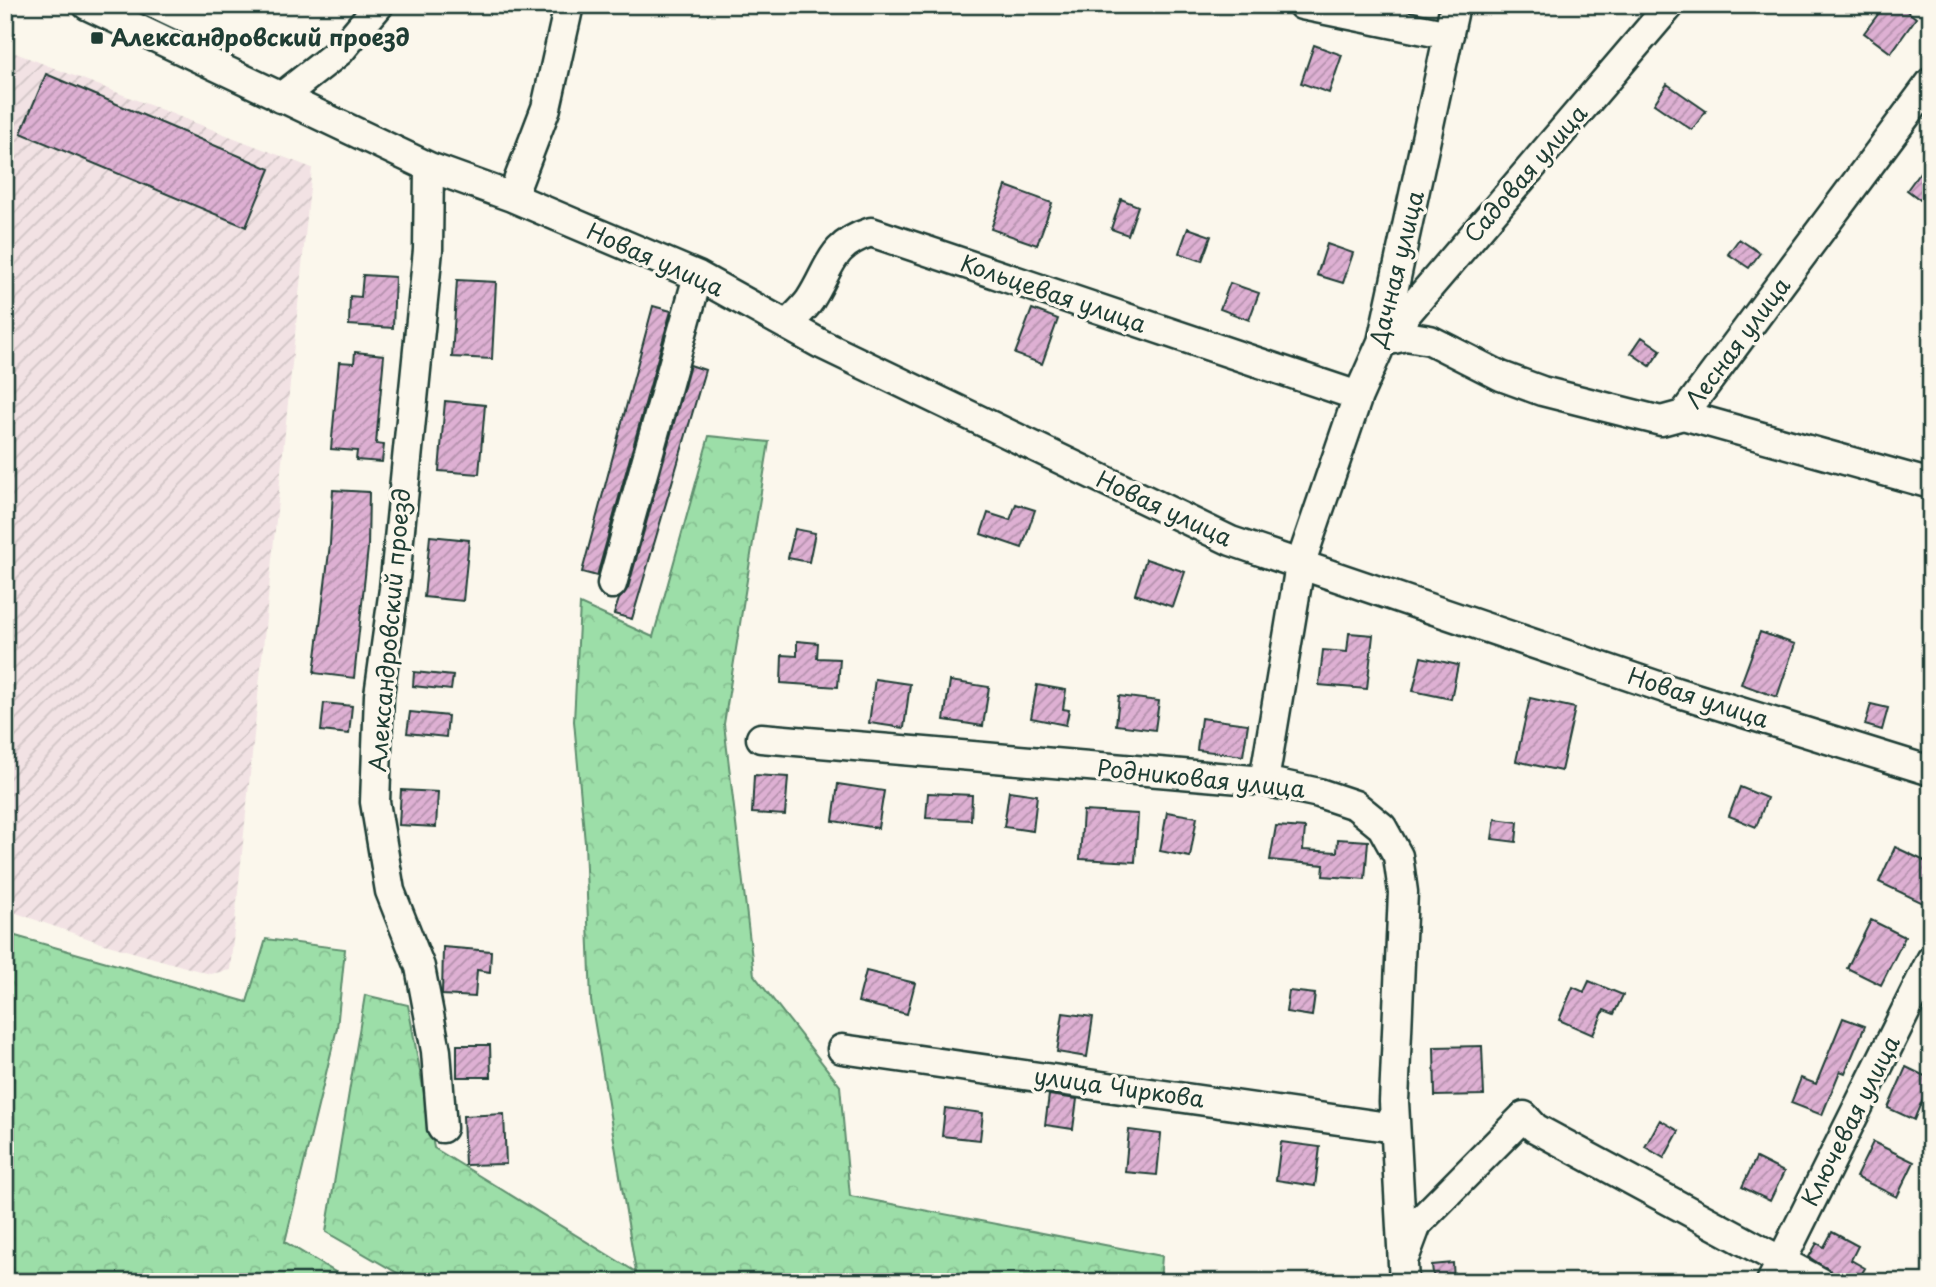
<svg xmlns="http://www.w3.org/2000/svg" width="1936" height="1287" font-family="'Playpen Sans',sans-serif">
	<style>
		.industrial { fill: url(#industrial-furrows) }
		.forest { fill: url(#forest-crowns); stroke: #5e8e6e; stroke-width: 2 }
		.building { fill: url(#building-hatch); stroke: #1f3d34; stroke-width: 2 }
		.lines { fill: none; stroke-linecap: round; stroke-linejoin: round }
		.minor-casing { stroke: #1f3d34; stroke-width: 33 }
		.minor { stroke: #fbf7ec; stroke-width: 28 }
		.poi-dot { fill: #1f3d34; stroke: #fbf7ec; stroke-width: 2.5 }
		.labels { text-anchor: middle; stroke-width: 7; stroke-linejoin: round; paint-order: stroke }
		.poi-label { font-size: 23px; font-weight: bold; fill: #1f3d34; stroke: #fbf7ec; text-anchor: start }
		.street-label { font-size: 23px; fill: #1f3d34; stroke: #fbf7ec }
	</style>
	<defs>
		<pattern id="industrial-furrows" width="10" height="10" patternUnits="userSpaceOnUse" patternTransform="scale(1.75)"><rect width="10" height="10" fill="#f2e2e4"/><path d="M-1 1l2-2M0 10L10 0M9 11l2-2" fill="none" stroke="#cfc3c4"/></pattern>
		<pattern id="forest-crowns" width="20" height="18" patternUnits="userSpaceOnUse" patternTransform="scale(1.75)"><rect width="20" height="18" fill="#9cdea8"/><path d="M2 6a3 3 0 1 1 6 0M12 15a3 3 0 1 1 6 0" fill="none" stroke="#86bf91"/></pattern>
		<pattern id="building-hatch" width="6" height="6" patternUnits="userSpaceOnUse" patternTransform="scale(1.75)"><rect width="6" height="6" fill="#deb0d3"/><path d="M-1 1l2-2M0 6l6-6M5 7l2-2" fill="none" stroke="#b390ac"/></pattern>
	</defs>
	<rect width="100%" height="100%" fill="#fbf7ec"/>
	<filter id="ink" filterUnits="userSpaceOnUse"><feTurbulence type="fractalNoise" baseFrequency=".0143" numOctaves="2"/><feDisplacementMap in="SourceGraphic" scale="14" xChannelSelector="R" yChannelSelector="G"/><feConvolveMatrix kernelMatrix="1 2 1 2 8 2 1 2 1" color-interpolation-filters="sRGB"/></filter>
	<g filter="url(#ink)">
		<!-- industrial -->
		<path class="industrial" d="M5,49L312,168L230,970L210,974L101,943L5,909Z"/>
		<!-- forest -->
		<path class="forest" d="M709,436L769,442L724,724L754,975L840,1086L850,1196L1162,1256L1160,1282H413L326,1232L365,995L408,1005L434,1148L636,1272L591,1001L585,843L574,721L580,604L653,637Z
			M5,933L247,1002L266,939L345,949L337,1028L285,1242L352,1282H5Z"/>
		<!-- building -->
		<path class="building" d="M1885,5H1899L1916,18L1891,53L1864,33Z
			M1314,45L1342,55L1329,93L1301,83Z
			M46,74L270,169L246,227L21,133Z
			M1667,84L1706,111L1692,130L1654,104Z
			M1931,157V208L1907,190Z
			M1006,186L1052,203L1037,245L991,229Z
			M1121,199L1138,206L1128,235L1111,229Z
			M1188,228L1211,236L1202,261L1179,253Z
			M1739,239L1760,253L1749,268L1728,254Z
			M1327,244L1353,253L1343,283L1317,275Z
			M363,275L395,277L393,328L349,325L350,296L361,297Z
			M457,280L496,282L492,359L452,357Z
			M1230,283L1259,293L1249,320L1220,309Z
			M653,306L671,311L597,576L582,572Z
			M1032,309L1058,319L1042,364L1015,354Z
			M1642,337L1661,350L1650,366L1631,353Z
			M355,352L384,355L376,444L384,445L382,462L356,460L357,451L331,449L339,362L354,363Z
			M690,365L705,370L632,619L614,614L619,599L628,588Z
			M445,401L485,405L479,474L439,471Z
			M333,490L369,492L368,548L354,678L314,673L330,544Z
			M1016,504L1035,510L1022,548L981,534L988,513L1010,520Z
			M795,529L815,533L809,562L788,558Z
			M430,536L469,540L463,601L424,597Z
			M1146,559L1185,572L1173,607L1135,594Z
			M1760,632L1795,644L1777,697L1741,684Z
			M1349,633L1373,635L1367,689L1319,685L1323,650L1347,652Z
			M797,641L818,643L817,658L840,659L838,687L781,683L782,655L797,656Z
			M1421,657L1458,665L1451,699L1413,691Z
			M414,672L453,676L451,690L413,686Z
			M875,679L910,684L904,728L869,723Z
			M950,681L989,687L983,726L944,720Z
			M1037,685L1066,690L1063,709L1069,710L1066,725L1031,718Z
			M1119,696L1159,701L1155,730L1116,725Z
			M1530,698L1575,708L1561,771L1516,761Z
			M324,703L352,706L349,734L321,731Z
			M1871,704L1888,708L1882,730L1865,725Z
			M410,712L448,716L446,737L407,733Z
			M1201,718L1248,724L1243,756L1197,750Z
			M754,775L788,777L785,815L752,813Z
			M838,784L884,791L878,828L833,821Z
			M1740,787L1767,798L1756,827L1729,816Z
			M401,790L438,792L436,827L399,825Z
			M1009,791L1037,795L1033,831L1004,827Z
			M928,793L972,795L971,820L926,818Z
			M1083,811L1138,814L1135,862L1080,859Z
			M1167,812L1197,817L1190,857L1160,851Z
			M1495,819L1518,822L1516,842L1492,839Z
			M1276,826L1305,828L1303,850L1337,852L1338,839L1368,841L1365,879L1323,876L1324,865L1270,860Z
			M1895,847L1931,864V884L1923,903L1879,882Z
			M1871,920L1905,937L1881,985L1847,968Z
			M443,947L491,951L490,972L477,970L475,997L442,995Z
			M866,971L915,983L907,1014L858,1002Z
			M1589,981L1623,995L1614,1014L1604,1010L1593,1035L1559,1020L1573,987L1584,992Z
			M1289,991L1315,994L1312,1016L1286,1012Z
			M1063,1013L1093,1017L1087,1057L1057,1052Z
			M1843,1018L1865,1026L1845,1073L1840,1071L1822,1115L1791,1103L1801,1078L1816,1084Z
			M457,1045H490L491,1077H457Z
			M1482,1046L1484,1095L1435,1096L1434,1047Z
			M1906,1067L1931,1079L1914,1120L1888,1108Z
			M1049,1095L1077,1099L1073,1129L1045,1125Z
			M945,1108L983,1113L980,1140L942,1136Z
			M504,1114L506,1164L465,1165L463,1116Z
			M1660,1120L1679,1131L1664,1158L1645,1147Z
			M1129,1130L1161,1134L1157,1175L1125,1172Z
			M1281,1142L1320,1147L1315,1186L1276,1180Z
			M1873,1142L1914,1162L1897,1197L1856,1177Z
			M1756,1158L1784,1172L1770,1201L1742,1187Z
			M1832,1232L1858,1246L1851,1260L1865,1268L1857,1282H1846L1809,1257L1817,1243L1824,1247Z
			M1453,1263L1454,1282H1434L1432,1265Z"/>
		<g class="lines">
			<!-- minor casing -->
			<g class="minor-casing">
				<path id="minor" d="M87,5L429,167L512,197L698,276L821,344L1231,541L1676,692L1931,771
					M1302,5L1449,35
					M280,98L340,51L379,5
					M429,167L428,250L394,589L379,695L375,802L390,891L420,967L436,1051L442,1128
					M512,197L546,108L569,5
					M787,325C794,317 804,309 810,300C831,268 829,245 871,232L1358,396
					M1384,340L1670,5
					M1382,342L1406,336L1430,340L1501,376L1542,391L1661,421L1683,415L1931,82
					M1683,415L1931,484
					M612,584L698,276
					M761,738L1264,781L1319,793L1355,805L1382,827L1398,856L1403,892L1394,1102L1404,1282
					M1264,781L1300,565L1358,396L1382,342L1455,5
					M842,1049L1395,1128
					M1405,1256L1417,1224L1524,1116L1535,1128L1820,1282
					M1771,1282L1931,960"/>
			</g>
			<!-- minor -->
			<use href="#minor" class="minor"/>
		</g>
	</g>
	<!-- markers -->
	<rect class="poi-dot" x="90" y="31" width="14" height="14" rx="3.5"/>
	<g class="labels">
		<!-- poi labels -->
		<g class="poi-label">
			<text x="111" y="46">Александровский проезд</text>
		</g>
		<!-- street labels -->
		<g class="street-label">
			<text transform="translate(1526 174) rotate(-49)" y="8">Садовая улица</text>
			<text transform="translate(655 260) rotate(24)" y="8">Новая улица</text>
			<text transform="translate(1397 269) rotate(-76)" y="8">Дачная улица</text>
			<text transform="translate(1053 294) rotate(19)" y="8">Кольцевая улица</text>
			<text transform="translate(1738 343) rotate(-53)" y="8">Лесная улица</text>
			<text transform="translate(1164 509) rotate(25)" y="8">Новая улица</text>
			<text transform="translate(390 630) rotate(-85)" y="8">Александровский проезд</text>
			<text transform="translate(1698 698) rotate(18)" y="8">Новая улица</text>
			<text transform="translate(1201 779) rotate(6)" y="8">Родниковая улица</text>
			<text transform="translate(1119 1088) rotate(8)" y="8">улица Чиркова</text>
			<text transform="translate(1851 1121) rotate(-63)" y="8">Ключевая улица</text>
		</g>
	</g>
	<!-- margin -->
	<rect width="1936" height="1287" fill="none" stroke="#fbf7ec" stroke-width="28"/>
	<rect x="14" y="14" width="1908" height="1259" fill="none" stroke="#1f3d34" stroke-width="2.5" filter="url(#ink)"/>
</svg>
